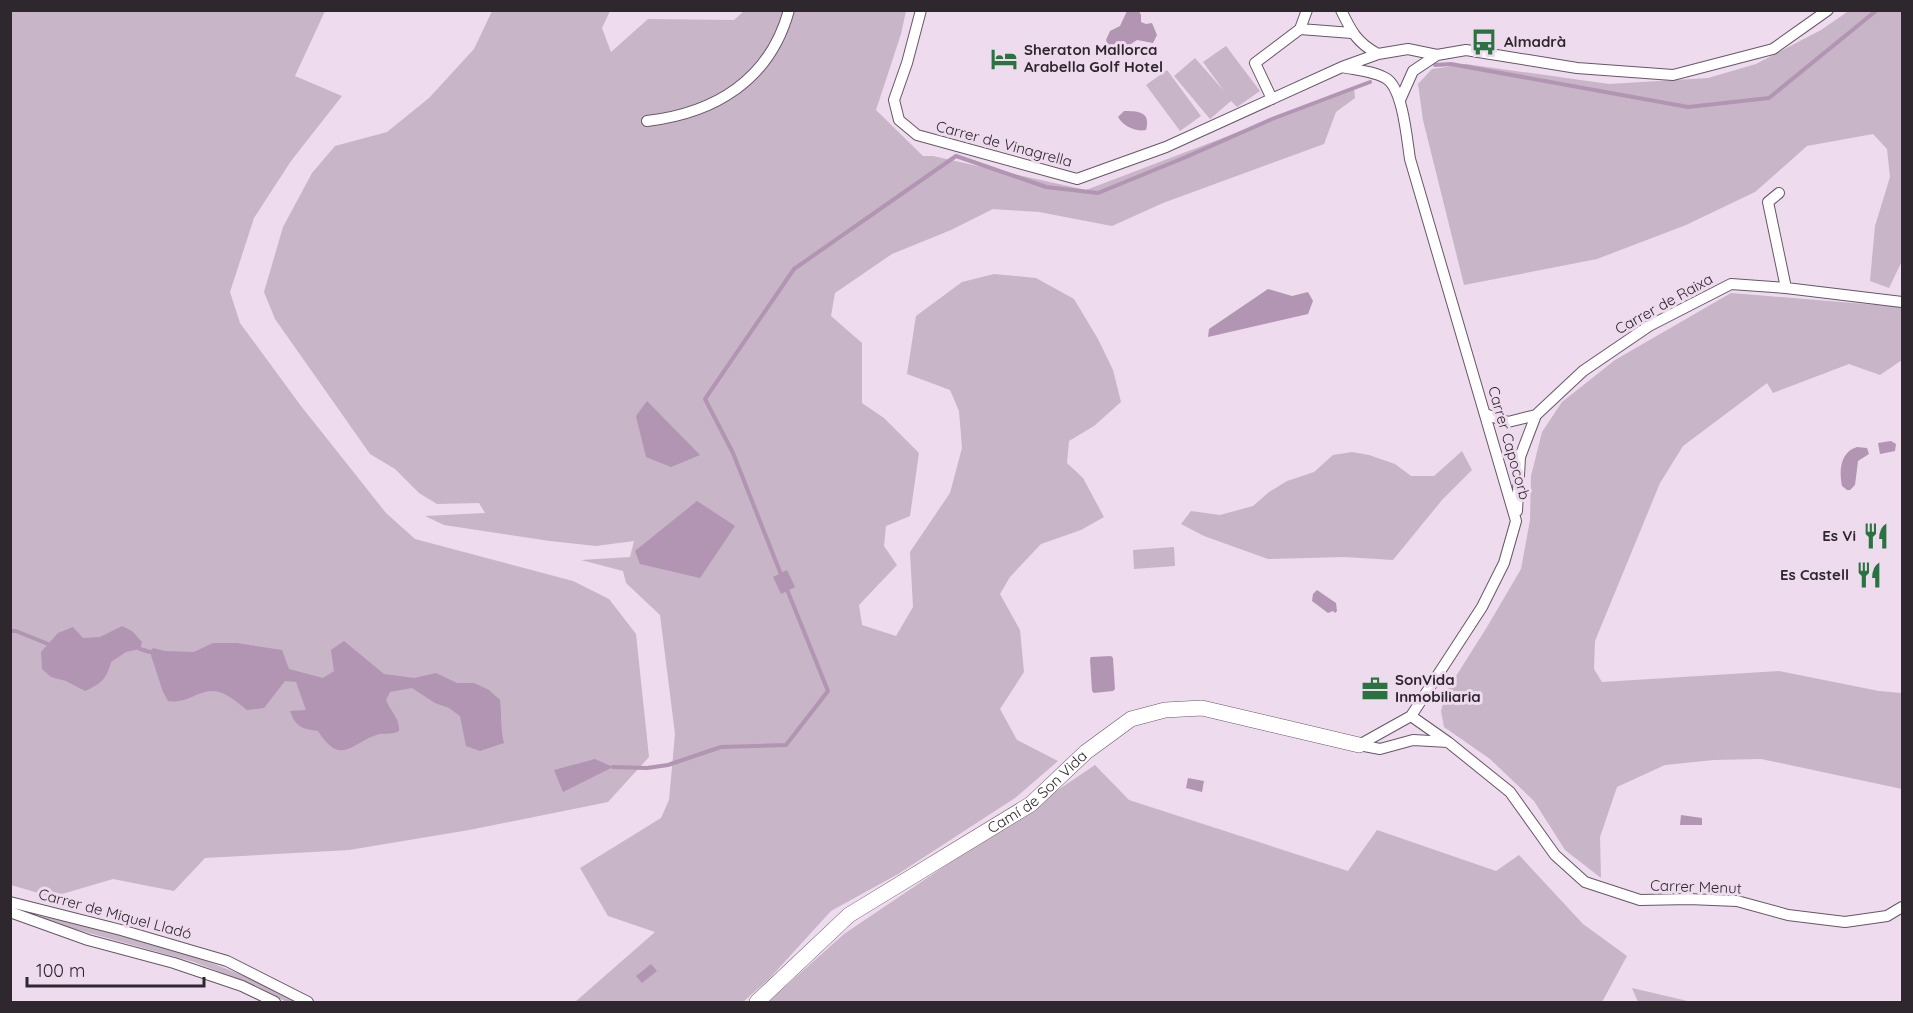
<svg xmlns="http://www.w3.org/2000/svg" width="1913" height="1013" font-family="Quicksand,sans-serif">
	<style>
		.green { fill: #c8b5c8 }
		.water { fill: #b294b3 }
		.lines { fill: none; stroke-linecap: round; stroke-linejoin: round }
		.stream { stroke: #b294b3; stroke-width: 4 }
		.street-casing { stroke: #665767; stroke-width: 12 }
		.secondary-casing { stroke: #665767; stroke-width: 16 }
		.street { stroke: #fff; stroke-width: 10 }
		.secondary { stroke: #fff; stroke-width: 15 }
		.labels { text-anchor: middle; stroke-width: 6; stroke-linejoin: round; paint-order: stroke }
		.poi-label { font-size: 15px; font-weight: bold; fill: #2e272e; stroke: #eedbee; text-anchor: start }
		.street-label { font-size: 15px; fill: #2e272e; stroke: #eedbee }
	</style>
	<rect width="100%" height="100%" fill="#eedbee"/>
	<!-- green -->
	<path class="green" d="M745,10L906,11L901,34L876,110L923,156H933L1086,190L1354,88L1355,98L1336,112L1324,144L1163,203L1112,226L1039,212L993,209L951,230L892,254L835,293L831,316L862,343V403L884,418L919,453L910,516L886,526L884,546L897,565L859,605L862,625L896,636L913,607L910,552L950,493L962,448L959,411L950,390L907,374L916,316L962,282L994,274L1036,278L1074,299L1098,339L1113,370L1121,402L1094,426L1069,441L1067,463L1083,478L1104,517L1081,530L1041,544L1010,577L1000,594L1020,630L1024,672L1000,709L1017,740L1058,761L1015,798L898,874L831,911L769,979L743,1002H575L655,932L608,916L580,868L661,818L669,800L675,734L660,615L626,583L623,571L581,560L630,557L634,541L596,546L550,541L444,525L425,516L485,513L479,503L437,504L419,493L395,469L370,454L275,319L264,292L283,227L312,173L335,146L387,132L429,98L474,49L492,11H610L602,28L611,52L648,19L734,20Z
		M1850,10L1902,11V261L1889,288L1870,281L1875,226L1890,177L1887,149L1873,134L1807,146L1755,192L1686,225L1597,259L1464,285L1423,120L1418,84L1432,69L1466,64L1609,84L1708,78L1756,64L1821,30Z
		M10,11H325L295,76L342,96L291,161L254,218L230,292L240,323L301,406L386,513L415,539L573,581L609,599L636,634L649,757L608,802L469,830L349,850L205,858L174,891L113,879L52,897L11,885Z
		M1226,46L1260,91L1237,107L1231,101L1210,119L1174,76L1195,58L1224,91L1203,62Z
		M1167,70L1201,116L1180,131L1146,85Z
		M1731,293L1902,307V360L1880,375L1849,364L1773,393L1767,383L1683,446L1660,483L1595,641L1594,669L1602,682L1779,671L1879,691L1902,693V789L1761,759L1714,760L1665,765L1617,787L1600,837L1601,878L1565,850L1534,801L1490,759L1444,727L1441,711L1446,692L1487,627L1521,569L1530,520L1531,476L1542,432L1562,402L1615,360Z
		M1462,451L1472,470L1442,500L1393,560L1344,557L1268,559L1204,536L1181,524L1191,511L1220,515L1253,506L1269,492L1287,481L1314,472L1333,455L1352,452L1369,455L1395,464L1411,476H1434Z
		M1174,547L1175,566L1134,569L1133,550Z
		M1095,765L1129,800L1348,871L1377,830L1496,871L1519,855L1583,924L1627,956L1602,1002H768L844,934Z
		M17,911C114,931 211,955 299,1002H287L241,980L194,962L60,925Z
		M1632,988L1692,1002H1638Z"/>
	<!-- water -->
	<path class="water" d="M1127,11H1139L1141,15V22L1146,24L1152,23L1157,35L1153,43L1137,40L1117,53H1111L1106,40L1110,31L1120,26Z
		M1124,111C1139,111 1151,112 1146,130C1136,132 1123,126 1118,117Z
		M1268,289L1292,296L1308,292L1313,301L1308,314L1208,337L1209,329Z
		M647,401L700,455L671,467L646,457L636,416Z
		M1891,441L1896,444L1895,451L1880,454L1878,443Z
		M1857,447L1867,448L1869,454L1858,461L1855,485L1850,490H1847L1842,486C1839,471 1840,452 1857,447Z
		M697,501L735,526L700,578L640,564L635,551Z
		M787,570L795,587L781,594L773,577Z
		M1317,590L1336,603L1337,611L1335,613L1333,611L1328,613L1312,601L1313,594Z
		M122,626L132,631L142,642L140,649L126,652L111,662C107,678 101,684 85,691L66,681L51,677L42,669L41,652L58,633L73,627L83,638L100,637Z
		M344,641L384,674L414,678L436,673L457,683H474L489,690L500,700C502,716 500,727 504,743L480,751L466,746L460,716L449,708L435,703L412,688L390,692L386,700C390,711 400,718 399,731C392,735 387,733 380,734C353,740 342,769 318,731C303,729 295,727 290,711L306,710L296,682L285,681L264,708L247,710C238,703 226,692 214,691C197,690 188,704 168,701L163,692L150,652L153,648L165,651L194,652L213,643H237L282,650L289,669L323,678L334,671L331,650Z
		M1111,656L1113,658L1115,689L1113,691L1094,693L1092,691L1090,659L1091,657Z
		M595,759L613,767L563,792L554,770Z
		M1188,778L1204,781L1202,792L1186,788Z
		M1681,815L1702,818V825H1680Z
		M651,964L657,971L642,983L636,976Z"/>
	<g class="lines">
		<!-- stream -->
		<path class="stream" d="M1435,65L1451,64L1688,107L1769,98L1877,10
			M782,577L733,453L705,399L794,269L956,156L1046,187L1098,193L1186,157L1272,119L1370,82
			M10,631H16L48,644
			M140,649L150,652
			M613,767L647,768L668,765L721,747L786,745L828,691L786,587"/>
		<!-- street casing -->
		<g class="street-casing">
			<path id="street" d="M921,10L907,63L894,100L899,120L917,135L1077,179L1166,147L1342,67L1378,54L1408,49L1437,55
				M1341,10C1351,31 1357,43 1378,54
				M1300,29L1307,10
				M1342,67C1356,70 1375,71 1387,79C1403,90 1407,140 1410,159L1516,521L1504,563L1482,607L1411,716L1359,745
				M1272,99L1255,63L1300,29L1352,33
				M1400,100L1413,71L1437,55L1466,50L1577,68L1673,75L1773,49L1828,10
				M647,121C715,113 770,80 789,10
				M1779,193L1768,202L1786,288
				M1485,414L1508,422L1536,415
				M1517,511L1520,457L1536,415L1583,371L1649,326L1731,284L1786,288L1902,302
				M1411,716L1448,742L1510,792L1555,855L1585,882L1640,900L1689,899L1737,901L1788,915L1845,922L1887,916L1902,907
				M1359,745L1380,749L1413,740L1448,742
				M10,902L121,930L227,961L308,1002
				M10,912L88,940L174,963L242,986L275,1002"/>
		</g>
		<!-- secondary casing -->
		<g class="secondary-casing">
			<g id="secondary">
				<path id="s1" d="M757,1002L849,915L1031,804L1086,752L1131,719L1165,710L1202,708L1359,745"/>
			</g>
		</g>
		<!-- street -->
		<use href="#street" class="street"/>
		<!-- secondary -->
		<use href="#secondary" class="secondary"/>
	</g>
	<!-- icons -->
	<defs>
		<g id="bus-bare" transform="scale(2.07)"><path d="M-5-6H5V4H4V6H2V4H-2V6H-4V4H-5ZM-3.5-4V0h7V-4ZM-3.5 1.2v1.5H-2V1.2ZM2 1.2v1.5H3.5V1.2Z" fill="#2a7340" stroke="#eedbee" stroke-width="2.5" paint-order="stroke"/></g>
		<g id="hotel-bare" transform="scale(2.07)"><path d="M-6-4.5h1.5V1H6V5H4.5V3h-9V5H-6ZM-4 0a1.8 1.8 0 1 1 3.6 0ZM.5 0V-2.5h3Q6-2.5 6 0Z" fill="#2a7340" stroke="#eedbee" stroke-width="2.5" paint-order="stroke"/></g>
		<g id="restaurant-bare" transform="scale(2.07)"><path d="M-5-6h1v4h1v-4h1v4h1v-4h1v5L-1.5 .5V6h-2V.5L-5-1ZM5-6V6H3V1.5H1.5Q1.5-4 5-6Z" fill="#2a7340" stroke="#eedbee" stroke-width="2.5" paint-order="stroke"/></g>
		<g id="office-bare" transform="scale(2.07)"><path d="M-6-3h4V-5.5h4V-3h4V5H-6ZM-1-4.5V-3h2v-1.5ZM-6 0V1H6V0Z" fill="#2a7340" stroke="#eedbee" stroke-width="2.5" paint-order="stroke"/></g>
	</defs>
	<g fill-rule="evenodd">
		<use href="#bus-bare" x="1484" y="42"/>
		<use href="#hotel-bare" x="1004" y="59"/>
		<use href="#restaurant-bare" x="1876" y="536"/>
		<use href="#restaurant-bare" x="1869" y="575"/>
		<use href="#office-bare" x="1375" y="689"/>
	</g>
	<g class="labels">
		<!-- poi labels -->
		<g class="poi-label">
			<text x="1504" y="47">Almadrà</text>
			<text x="1024" y="55">Sheraton Mallorca<tspan x="1024" dy="17">Arabella Golf Hotel</tspan></text>
			<text x="1856" y="541" text-anchor="end">Es Vi</text>
			<text x="1849" y="580" text-anchor="end">Es Castell</text>
			<text x="1395" y="685">SonVida<tspan x="1395" dy="17">Inmobiliaria</tspan></text>
		</g>
		<!-- street labels -->
		<g class="street-label">
			<text transform="translate(1004 144) rotate(15)" y="5">Carrer de Vinagrella</text>
			<text transform="translate(1664 304) rotate(-29)" y="5">Carrer de Raixa</text>
			<text transform="translate(1509 443) rotate(74)" y="5">Carrer Capocorb</text>
			<text dy="5" stroke="none"><textPath href="#s1" startOffset="352">Camí de Son Vida</textPath></text>
			<text transform="translate(1696 887) rotate(2)" y="5">Carrer Menut</text>
			<text transform="translate(115 914) rotate(15)" y="5">Carrer de Miquel Lladó</text>
		</g>
	</g>
	<!-- border -->
	<rect width="1913" height="1013" fill="none" stroke="#2e272e" stroke-width="24"/>
	<!-- scale -->
	<path d="M27 977v9h177v-9" fill="none" stroke="#2e272e" stroke-width="3"/>
	<text x="36" y="977" font-size="18" fill="#2e272e" stroke="#eedbee" stroke-width="4.5" paint-order="stroke">100 m</text>
</svg>
